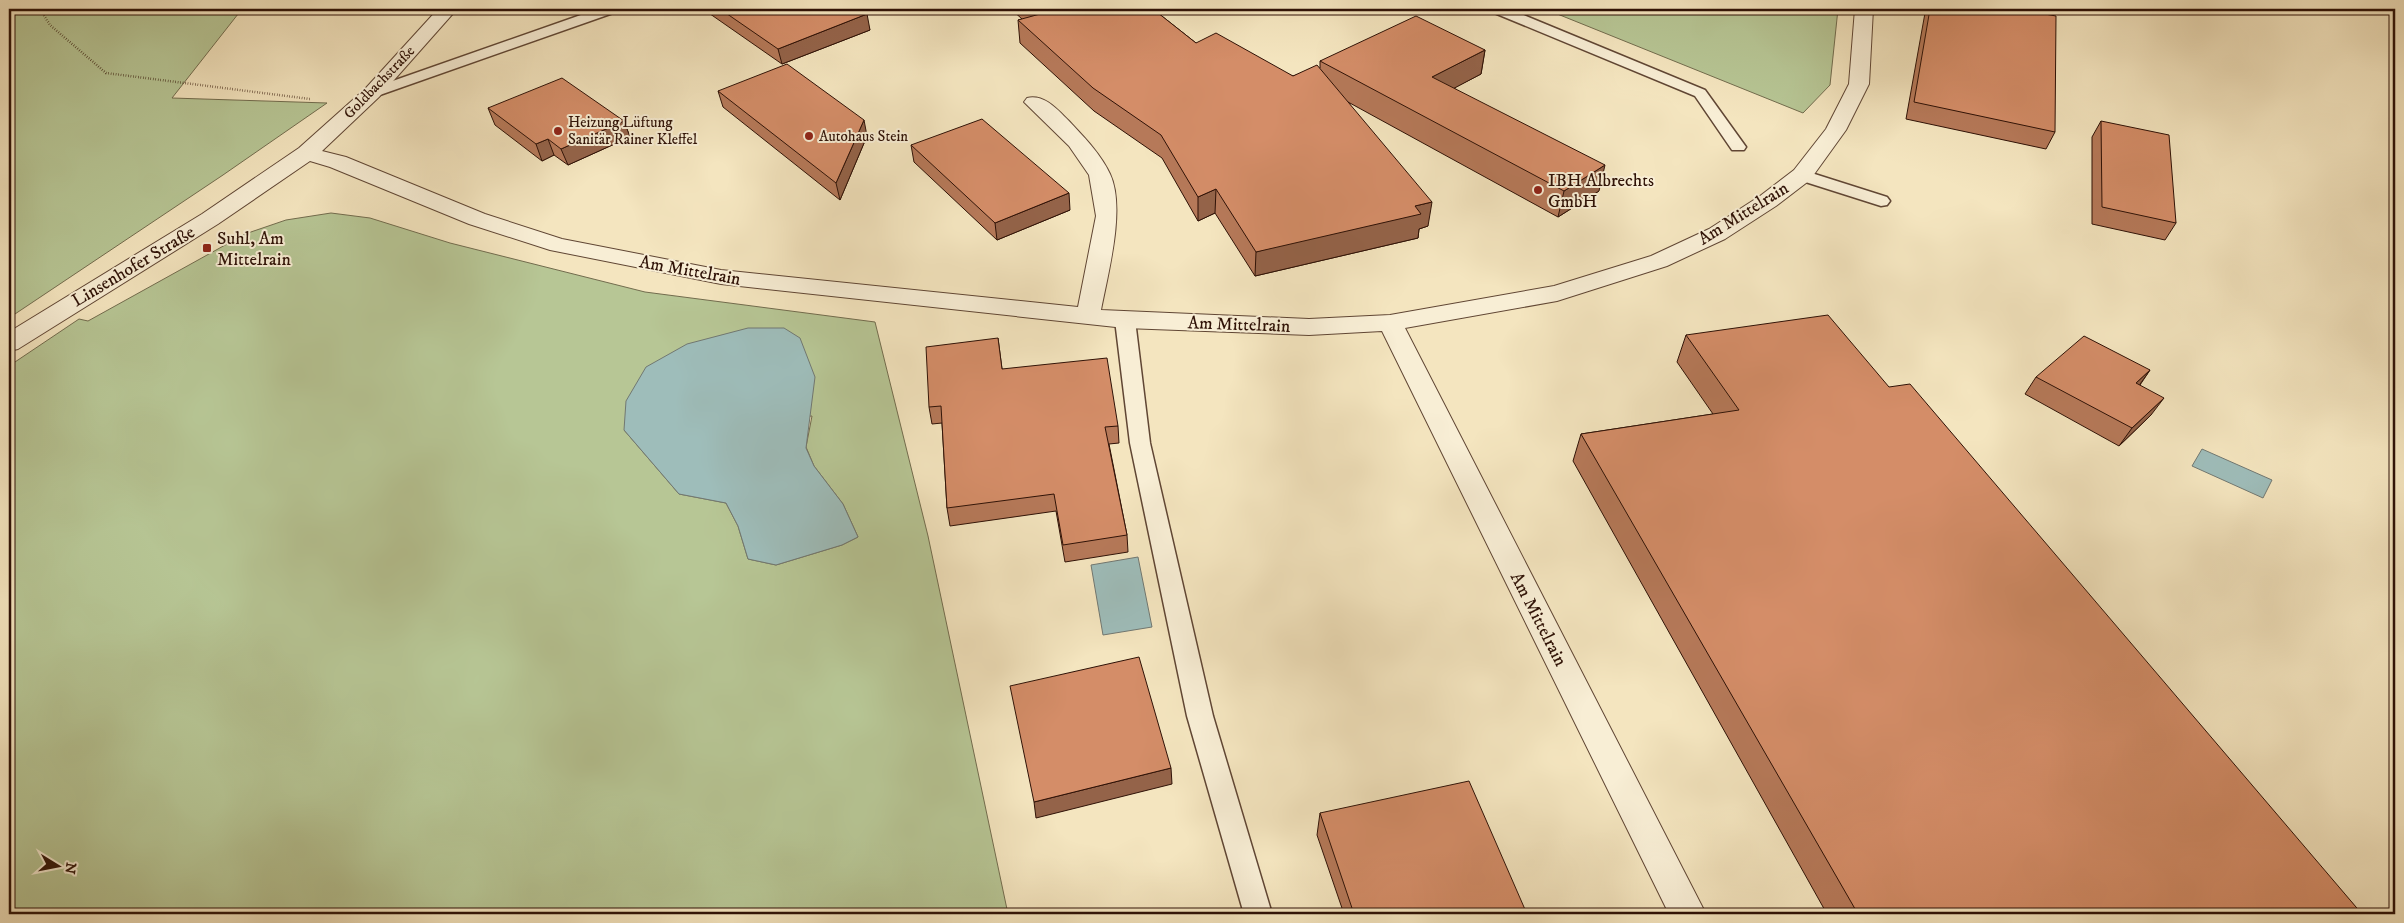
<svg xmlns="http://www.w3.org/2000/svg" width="2404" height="923" font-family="'IM FELL DW Pica',serif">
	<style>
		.green { fill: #b7c695; stroke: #726c4e; fill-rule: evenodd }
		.water { fill: #9ebdba; stroke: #717872 }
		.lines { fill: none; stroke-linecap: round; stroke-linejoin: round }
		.lane-casing { stroke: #604634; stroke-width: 3 }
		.street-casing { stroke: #604634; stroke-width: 2 }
		.path { stroke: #2e1106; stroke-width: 2.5; stroke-dasharray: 0.5 2; stroke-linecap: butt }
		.lane { fill: #f8eed5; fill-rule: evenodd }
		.street { fill: #f8eed5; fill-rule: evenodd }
		.wall { fill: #b67959; stroke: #2e1106 }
		.shaded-wall { fill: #946349; stroke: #2e1106 }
		.building { fill: #d48d68; stroke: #2e1106 }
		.poi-dot { fill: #8f2418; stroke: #f8eed5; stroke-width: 2 }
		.labels { text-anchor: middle; stroke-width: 4; stroke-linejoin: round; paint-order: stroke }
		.far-street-label { font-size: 15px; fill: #2e1106; stroke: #f8eed5 }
		.far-poi-label { font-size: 15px; fill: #2e1106; stroke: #f8eed5; text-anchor: start }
		.poi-label { font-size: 18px; fill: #2e1106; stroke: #f8eed5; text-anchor: start }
		.street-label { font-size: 18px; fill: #2e1106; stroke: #f8eed5 }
	</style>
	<rect width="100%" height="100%" fill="#f4e5bf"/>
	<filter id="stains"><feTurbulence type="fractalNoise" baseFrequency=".004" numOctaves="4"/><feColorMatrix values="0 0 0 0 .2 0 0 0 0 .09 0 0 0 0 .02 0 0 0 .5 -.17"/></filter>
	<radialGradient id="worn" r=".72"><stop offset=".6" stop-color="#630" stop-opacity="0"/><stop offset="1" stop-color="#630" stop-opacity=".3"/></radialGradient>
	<!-- green -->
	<path class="green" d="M9,9H242L172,98L327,103L223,175L9,318Z
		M1545,9H1838L1830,85L1803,113Z
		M331,213L370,218L450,243L645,292L875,322L928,536L1008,914H9V366L79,319L88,321L245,234L286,220ZM812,416L806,447L814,466L843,504L858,537L842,545L776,565L748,559L738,526L726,503L679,494L624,430Z"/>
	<!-- water -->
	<path class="water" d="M748,328H784L800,338L815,377L806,448L814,466L843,504L858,537L842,545L776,565L748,559L738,526L726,503L679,494L624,430L626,401L646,367L687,344Z
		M2202,449L2272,480L2263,498L2192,466Z
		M1138,557L1152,627L1103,635L1091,565Z"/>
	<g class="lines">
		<!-- lane casing -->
		<g class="lane-casing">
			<path id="lane" d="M598,9H618L616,12L377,96H367L364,93L367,90Z
				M1490,9H1509L1705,90L1746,147L1744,150H1732L1695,96L1492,12Z
				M1802,170L1887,197L1890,201L1887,205L1881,206L1796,179L1794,175L1796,171Z
				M1125,314L1132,316L1135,320L1150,443L1213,716L1272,914H1244L1187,716L1130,443L1115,320L1118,316Z"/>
		</g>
		<!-- street casing -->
		<g class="street-casing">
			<path id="street" d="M438,9H457L379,97L322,151L346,157L485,214L562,239L721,270L1078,307L1096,216L1089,175L1069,146L1024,102L1027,98C1044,94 1057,109 1068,120C1083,136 1101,154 1110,174C1126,208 1108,273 1101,310L1309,319L1390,315L1554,286L1651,256L1709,229L1760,196L1794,170L1826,129L1849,84L1855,9H1873L1869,84L1846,130L1810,180L1776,206L1725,239L1667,266L1557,301L1405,328L1706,914H1669L1382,331L1309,335L1125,328L721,284L550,250L469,224L330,167L310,161L218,224L18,349L9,351V332L202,214L299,148L365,89Z"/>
		</g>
		<!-- path -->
		<path class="path" d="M40,9L50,25L106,73L310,99"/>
		<!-- lane -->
		<use href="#lane" class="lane"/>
		<!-- street -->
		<use href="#street" class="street"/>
	</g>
	<!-- wall -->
	<path class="wall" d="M703,9H858L870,30L782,64Z
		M1011,9H1153L1196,43L1293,76L1320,68V61L1485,50L1481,74L1454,88L1599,191L1558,217L1348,102L1428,226L1419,229L1418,238L1255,276L1215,213L1198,221L1162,158L1094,111L1020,43L1018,20L1022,19Z
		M1927,9H1930L2055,132L2046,149L1906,119L1925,13Z
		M718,91L867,136L840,200L723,107Z
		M488,108L624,121L630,137L568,165L554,155L542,161L495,125Z
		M2101,121L2176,223L2165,240L2092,224V137Z
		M911,145L1070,210L997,240L914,162Z
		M1686,335L1889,387L2362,914H1827L1573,461L1581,434L1713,414L1677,362Z
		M998,338L1002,369L1118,426L1119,443L1109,444L1127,535L1128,552L1065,562L1056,511L950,526L947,508L942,423L932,424L929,407Z
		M2150,370L2140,385L2151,415L2119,446L2025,394L2036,377Z
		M1320,813L1527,914H1344L1317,835Z"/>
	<!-- shaded-wall -->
	<path class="shaded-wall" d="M867,14L870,30L782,64L778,49Z
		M1485,50L1481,74L1428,102L1432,77Z
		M864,120L867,136L840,200L836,183Z
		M624,121L630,137L568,165L561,149Z
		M548,139L554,155L542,161L536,144Z
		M1605,165L1599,191L1558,217L1564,191Z
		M1216,189L1215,213L1198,221V197Z
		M1069,193L1070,210L997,240L995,223Z
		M1432,202L1428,226L1419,229L1418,238L1255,276L1256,252L1415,206Z
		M2150,370L2138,387L2136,383Z
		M2164,398L2151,415L2119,446L2132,428Z
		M1171,768L1172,784L1036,818L1034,802Z"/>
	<!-- building -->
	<path class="building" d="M720,9H858L867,14L778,49Z
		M1034,9H1153L1196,43L1216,33L1293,76L1317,65L1432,202L1415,206L1421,214L1256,252L1216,189L1198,197L1161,135L1093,88L1018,20L1040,14Z
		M1930,9H2017L2056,16L2055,132L1914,102Z
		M1416,16L1485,50L1432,77L1605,165L1564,191L1320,61Z
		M787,64L864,120L836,183L718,91Z
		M562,78L624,121L561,149L548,139L536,144L488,108Z
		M982,119L1069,193L995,223L911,145Z
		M2101,121L2169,135L2176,223L2102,207Z
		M1828,315L1889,387L1910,384L2362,914H1858L1581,434L1739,410L1686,335Z
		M2084,336L2150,370L2136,383L2164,398L2132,428L2036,377Z
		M998,338L1002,369L1107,358L1118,426L1105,427L1127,535L1063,545L1054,494L947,508L941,406L929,407L926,347Z
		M1139,657L1171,768L1034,802L1010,686Z
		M1469,781L1527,914H1354L1320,813Z"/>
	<!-- markers -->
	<g class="poi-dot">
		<circle cx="558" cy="131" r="5"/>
		<circle cx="809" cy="136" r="5"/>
		<circle cx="1538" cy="190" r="5"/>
		<rect x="202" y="243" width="10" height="10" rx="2.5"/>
	</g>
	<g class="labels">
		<!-- far-street labels -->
		<g class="far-street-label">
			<text transform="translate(379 82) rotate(-46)" y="5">Goldbachstraße</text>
		</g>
		<!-- far-poi labels -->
		<g class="far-poi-label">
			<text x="568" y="127">Heizung Lüftung<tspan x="568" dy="17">Sanitär Rainer Kleffel</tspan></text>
			<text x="819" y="141">Autohaus Stein</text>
		</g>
		<!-- poi labels -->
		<g class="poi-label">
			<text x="1548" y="186">IBH Albrechts<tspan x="1548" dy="21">GmbH</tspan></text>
			<text x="217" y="244">Suhl, Am<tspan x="217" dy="21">Mittelrain</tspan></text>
		</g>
		<!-- street labels -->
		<g class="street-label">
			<text transform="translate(1743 213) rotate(-32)" y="6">Am Mittelrain</text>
			<text transform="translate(133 266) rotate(-31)" y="6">Linsenhofer Straße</text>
			<text transform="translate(690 270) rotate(10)" y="6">Am Mittelrain</text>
			<text transform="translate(1239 324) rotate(2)" y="6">Am Mittelrain</text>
			<text transform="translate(1539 619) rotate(63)" y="6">Am Mittelrain</text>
		</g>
	</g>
	<!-- margin -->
	<rect width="2404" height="923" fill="none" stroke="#f4e5bf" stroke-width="30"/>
	<rect x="10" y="10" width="2384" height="903" fill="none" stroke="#2e1106" stroke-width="2.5"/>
	<rect x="15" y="15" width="2374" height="893" fill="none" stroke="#2e1106"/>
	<!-- north arrow -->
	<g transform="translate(58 866) rotate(100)" stroke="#f8eed5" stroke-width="4" paint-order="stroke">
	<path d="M0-4L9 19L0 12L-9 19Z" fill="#2e1106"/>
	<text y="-8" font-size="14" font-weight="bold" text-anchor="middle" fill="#2e1106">N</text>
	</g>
	<rect width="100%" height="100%" filter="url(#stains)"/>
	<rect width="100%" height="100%" fill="url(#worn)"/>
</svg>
